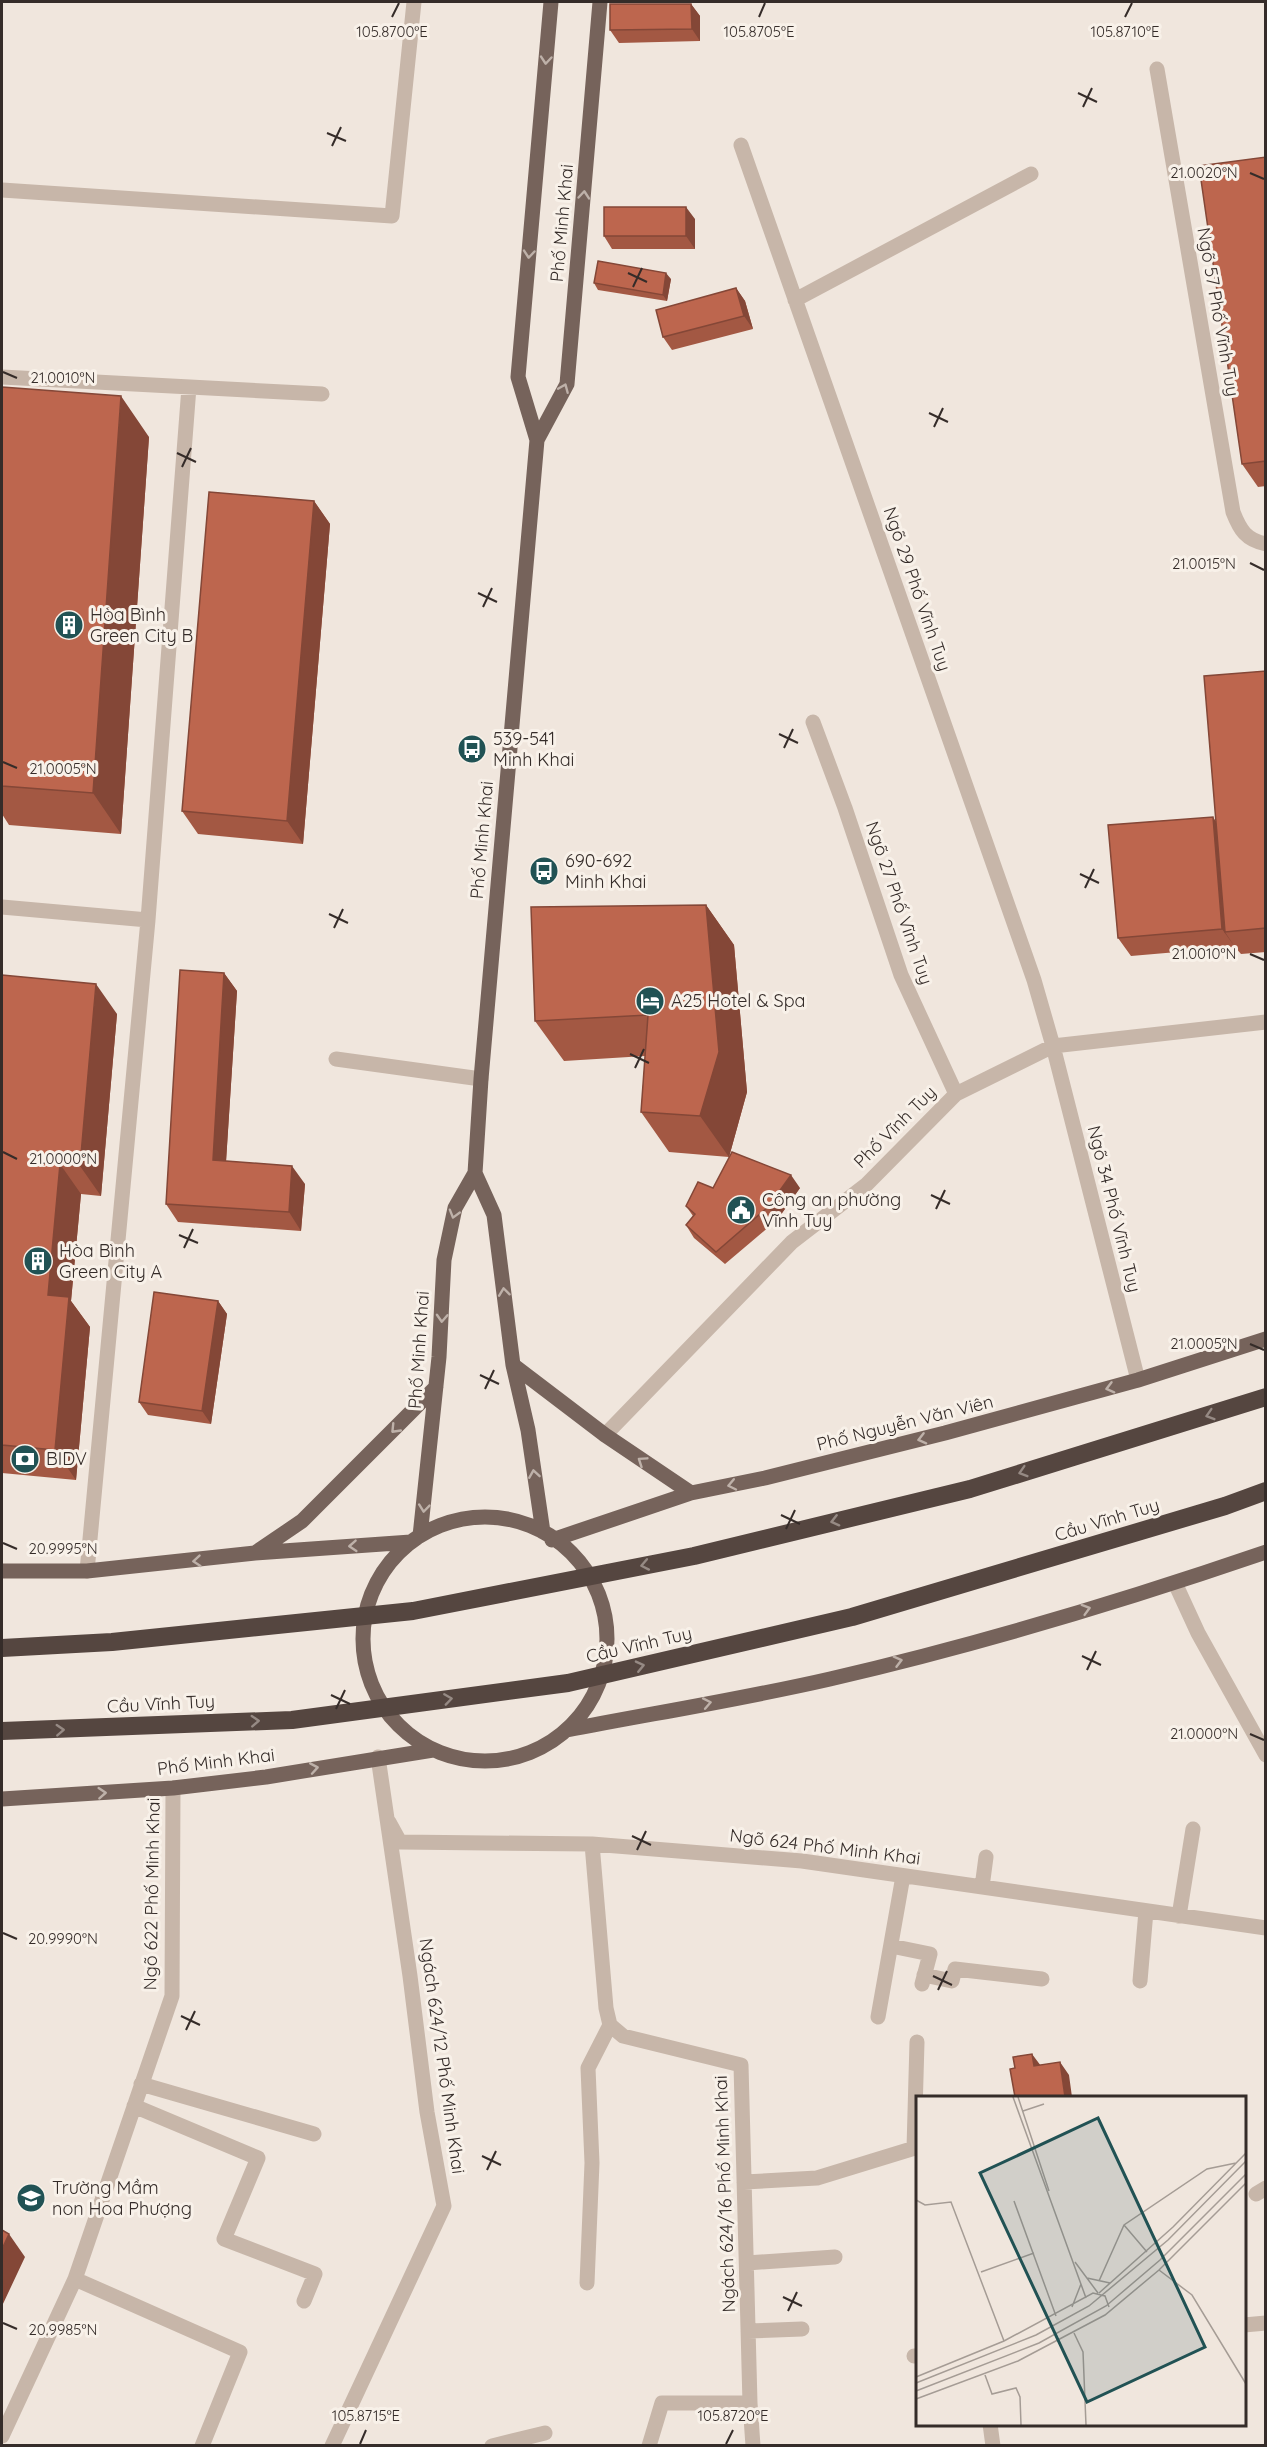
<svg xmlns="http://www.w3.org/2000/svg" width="1267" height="2447" font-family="Quicksand,sans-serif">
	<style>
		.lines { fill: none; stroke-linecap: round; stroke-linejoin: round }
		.minor { stroke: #c7b6a9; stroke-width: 15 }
		.major { stroke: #76635b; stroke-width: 15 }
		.highway-bridge { stroke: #554640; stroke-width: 18 }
		.wall { fill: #a35843 }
		.shaded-wall { fill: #844737 }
		.building { fill: #bd664e; stroke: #844737; stroke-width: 1.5 }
		.oneway { stroke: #beb1a9 }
		.oneway2 { stroke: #968a84 }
		.ticks { fill: none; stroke: #352c29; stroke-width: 2 }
		.labels { text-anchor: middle; stroke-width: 6; stroke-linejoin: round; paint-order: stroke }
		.street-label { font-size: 18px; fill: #352c29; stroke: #f8f1e9 }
		.poi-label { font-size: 18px; fill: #352c29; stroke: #f8f1e9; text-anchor: start }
		.inset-road { fill: none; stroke: #a59c95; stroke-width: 1.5 }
		.view { fill: #215254; fill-opacity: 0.15; stroke: #215254; stroke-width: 3 }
		.inset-edge { fill: none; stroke: #352c29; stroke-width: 3 }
		.ticks-label { font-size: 15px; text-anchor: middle; fill: #352c29; stroke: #f8f1e9; stroke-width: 6; stroke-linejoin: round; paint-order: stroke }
	</style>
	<rect width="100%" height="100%" fill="#f0e6dd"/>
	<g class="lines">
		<!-- minor -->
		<path class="minor" d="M1157,69L1233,512C1240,530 1246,540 1266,544
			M741,145L1034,980L1053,1046L1138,1380
			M2,190L392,216L414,2
			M795,300L1031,174
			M2,377L322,394
			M813,722L845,808L901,975L956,1094
			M2,907L148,920
			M336,1059L481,1079
			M605,1435L792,1242L866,1185L956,1094L1053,1046L1266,1022
			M87,1571L148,920L189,387
			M1175,1583L1198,1633L1266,1755
			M389,1822L400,1842L592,1844L802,1861L1266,1928
			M592,1844L606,2008L610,2025L623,2036L741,2065L750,2403H662L649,2446
			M982,1887L986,1857
			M1179,1916L1193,1829
			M891,1946L930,1954L922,1984
			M924,1975L952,1981L955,1969L1042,1979
			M1140,1981L1146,1911
			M878,2017L903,1876
			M141,2084L314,2134
			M134,2106L258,2158L224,2239L315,2274L304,2301
			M914,2148L917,2042
			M744,2182L817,2178L918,2147
			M1256,2194L1266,2188
			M747,2263L835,2257
			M75,2279L240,2352L202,2446
			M587,2283L592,2163L588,2068L610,2025
			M1244,2325L1266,2323
			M748,2331L802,2329
			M914,2356H918
			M750,2403L753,2446
			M990,2424L993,2446
			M2,2436L75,2279L172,1996L173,1788
			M332,2446L444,2206L427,2112L410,1976L378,1757
			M492,2446L545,2433"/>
		<!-- major -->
		<path class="major" d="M537,440L567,384L600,2
			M475,1173L494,1215L513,1365L528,1430L543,1532
			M513,1365L605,1435L691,1493
			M363 1639a122 122 0 1 1 244 0a122 122 0 1 1-244 0Z
			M420,1536L439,1357L444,1260L455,1208L475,1173L481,1079L537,440L518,377L551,2
			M552,1540L691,1493L765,1478L945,1433L1138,1380L1266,1339
			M255,1553L302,1521L436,1387
			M2,1571H87L255,1553L411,1542
			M567,1730C655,1713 743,1699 830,1679C977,1645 1123,1601 1266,1552
			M2,1799L173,1788L266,1777L433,1750"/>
		<!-- highway-bridge -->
		<path class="highway-bridge" d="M2,1648L112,1642L413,1611L694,1556L970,1489L1266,1397
			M2,1731L292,1720L568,1683L852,1617L1225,1506L1266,1491"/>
	</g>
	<!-- wall -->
	<path class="wall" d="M691,4L700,16V41L619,43L610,30Z
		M1266,157V486L1258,487L1242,464Z
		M695,219V249H612L604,236Z
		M671,279L667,301L598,290L594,283Z
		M736,288L745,301L753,329L672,350L663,337Z
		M2,387L149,437L121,834L9,825L2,814Z
		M314,501L330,524L303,844L198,834L182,811Z
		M1266,671V952L1241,954L1234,946L1235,947L1131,956L1118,938L1216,821Z
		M706,905L734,945L747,1092L729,1157L669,1152L641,1112L645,1056L564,1061L535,1021Z
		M224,973L237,991L226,1161L305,1184L301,1231L178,1222L166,1204Z
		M2,975L117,1014L101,1196L81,1194L71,1301L90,1327L76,1480L2,1473Z
		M800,1188L777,1220L725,1264L694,1238L686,1225L693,1216L686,1206Z
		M218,1301L227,1314L211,1424L148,1415L139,1402Z"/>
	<!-- shaded-wall -->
	<path class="shaded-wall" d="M691,4L700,16V41L692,29Z
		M686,207L695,219V249L686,236Z
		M666,273L671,279L667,301L663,295Z
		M736,288L745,301L753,329L744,316Z
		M121,396L149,437L121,834L93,793Z
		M314,501L330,524L303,844L287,821Z
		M1213,817L1225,835V932L1235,947L1222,929Z
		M706,905L734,945L747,1092L729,1157L700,1116Z
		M224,973L237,991L225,1178L213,1160Z
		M96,984L117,1014L101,1196L80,1166Z
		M60,1164L81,1194L71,1301L90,1327L76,1480L55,1450L48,1295Z
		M292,1166L305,1184L301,1231L289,1212Z
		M791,1175L800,1188L777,1220L768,1207Z
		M218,1301L227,1314L211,1424L202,1411Z
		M1032,2054L1041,2066H1034Z
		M1060,2062L1069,2075L1072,2097H1065Z
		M9,2234L25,2257L2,2306V2249Z"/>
	<!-- building -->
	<path class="building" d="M610,4H691L692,29L610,30Z
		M1266,157V461L1242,464L1199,166Z
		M604,207H686V236H604Z
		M598,261L666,273L663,295L594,283Z
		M736,288L744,316L663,337L656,310Z
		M2,387L121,396L93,793L2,786Z
		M209,492L314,501L287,821L182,811Z
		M1266,671V928L1225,932L1204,676Z
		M1213,817L1222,929L1118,938L1108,825Z
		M706,905L719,1052L700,1116L641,1112L648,1015L535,1021L531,907Z
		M180,970L224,973L213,1160L292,1166L289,1212L166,1204Z
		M2,975L96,984L80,1166L60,1164L48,1295L69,1297L55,1450L2,1445Z
		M732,1152L791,1175L768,1207L716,1252L686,1225L695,1214L686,1206L698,1182L713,1188Z
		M154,1292L218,1301L202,1411L139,1402Z
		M1032,2054L1034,2066L1060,2062L1065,2097H1015L1010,2069L1015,2068L1013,2057Z
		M2,2230L9,2234L2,2249Z"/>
	<!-- one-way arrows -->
	<defs><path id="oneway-chevron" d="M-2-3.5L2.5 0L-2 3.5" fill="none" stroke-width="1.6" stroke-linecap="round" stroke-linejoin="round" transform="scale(1.5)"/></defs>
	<g class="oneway">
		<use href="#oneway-chevron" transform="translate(546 60) rotate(95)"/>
		<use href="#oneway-chevron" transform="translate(584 195) rotate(-85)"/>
		<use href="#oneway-chevron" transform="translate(529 254) rotate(95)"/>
		<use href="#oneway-chevron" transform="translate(564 388) rotate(-67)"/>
		<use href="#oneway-chevron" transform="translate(454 1214) rotate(106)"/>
		<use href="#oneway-chevron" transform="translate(504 1292) rotate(-97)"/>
		<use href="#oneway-chevron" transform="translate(442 1318) rotate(93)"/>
		<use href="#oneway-chevron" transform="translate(1110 1388) rotate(165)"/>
		<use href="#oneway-chevron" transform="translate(395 1429) rotate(134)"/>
		<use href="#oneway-chevron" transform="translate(922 1439) rotate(166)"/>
		<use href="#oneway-chevron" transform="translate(642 1461) rotate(-146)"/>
		<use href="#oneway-chevron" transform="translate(534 1474) rotate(-99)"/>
		<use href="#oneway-chevron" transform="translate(732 1485) rotate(168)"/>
		<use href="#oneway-chevron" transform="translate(424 1508) rotate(96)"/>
		<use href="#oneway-chevron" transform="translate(353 1546) rotate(176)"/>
		<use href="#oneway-chevron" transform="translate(197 1561) rotate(175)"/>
		<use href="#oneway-chevron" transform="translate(1086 1609) rotate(-16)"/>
		<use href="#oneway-chevron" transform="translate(898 1661) rotate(-15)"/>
		<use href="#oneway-chevron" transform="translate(707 1703) rotate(-11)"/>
		<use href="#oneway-chevron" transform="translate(314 1768) rotate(-10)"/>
		<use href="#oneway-chevron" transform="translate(102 1793) rotate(-4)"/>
	</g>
	<g class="oneway2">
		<use href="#oneway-chevron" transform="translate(1210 1415) rotate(163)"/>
		<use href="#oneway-chevron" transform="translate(1023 1472) rotate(163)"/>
		<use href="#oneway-chevron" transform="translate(835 1521) rotate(166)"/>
		<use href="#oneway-chevron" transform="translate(645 1565) rotate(169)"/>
		<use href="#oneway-chevron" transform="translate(640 1666) rotate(-13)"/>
		<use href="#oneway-chevron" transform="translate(448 1699) rotate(-8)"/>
		<use href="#oneway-chevron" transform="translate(255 1721) rotate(-3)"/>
		<use href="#oneway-chevron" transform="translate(60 1730) rotate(-3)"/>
	</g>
	<!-- ticks -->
	<path class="ticks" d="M392,17L399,3M759,17L765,3M1125,17L1132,3M1078,93L1097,102M1083,107L1092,88M327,133L346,141M332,146L341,127M1250,173L1264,179M628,273L647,282M633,287L642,268M3,372L17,378M929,413L948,422M934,427L943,408M177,453L196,462M182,467L191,448M1250,563L1264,570M478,593L497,602M483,607L492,588M779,734L798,743M784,748L793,729M3,762L17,768M1080,874L1099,883M1085,888L1094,869M329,914L348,923M334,928L343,909M1250,954L1264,960M630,1054L649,1063M635,1068L644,1049M3,1152L17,1159M931,1195L950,1204M936,1209L945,1190M179,1235L198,1243M184,1248L193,1229M1250,1344L1264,1350M480,1375L499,1384M485,1389L494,1370M781,1515L800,1524M786,1529L795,1510M3,1543L17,1549M1082,1656L1101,1665M1087,1670L1096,1651M331,1695L350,1704M336,1709L345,1690M1250,1734L1264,1740M632,1836L651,1845M637,1850L646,1831M3,1933L17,1939M933,1976L952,1985M938,1990L947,1971M181,2016L200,2025M186,2030L195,2011M482,2156L501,2165M487,2170L496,2151M783,2297L802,2306M788,2311L797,2292M3,2323L17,2329M360,2444L366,2430M726,2444L733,2430"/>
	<!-- icons -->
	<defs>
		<g id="building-disc" transform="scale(1.5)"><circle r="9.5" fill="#215254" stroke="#f8f1e9"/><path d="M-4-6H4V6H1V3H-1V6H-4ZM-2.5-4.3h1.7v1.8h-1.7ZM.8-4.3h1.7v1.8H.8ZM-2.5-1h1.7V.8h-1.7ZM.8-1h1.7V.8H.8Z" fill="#fff"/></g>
		<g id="bus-disc" transform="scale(1.5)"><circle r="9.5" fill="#215254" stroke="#f8f1e9"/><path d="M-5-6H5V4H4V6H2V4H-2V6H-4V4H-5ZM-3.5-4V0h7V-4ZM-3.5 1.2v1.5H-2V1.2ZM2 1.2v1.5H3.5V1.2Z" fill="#fff"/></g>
		<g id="hotel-disc" transform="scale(1.5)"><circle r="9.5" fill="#215254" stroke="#f8f1e9"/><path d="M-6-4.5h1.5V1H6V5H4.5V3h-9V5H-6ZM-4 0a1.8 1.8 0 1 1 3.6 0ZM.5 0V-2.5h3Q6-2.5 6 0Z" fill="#fff"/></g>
		<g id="civic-disc" transform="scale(1.5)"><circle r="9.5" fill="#215254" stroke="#f8f1e9"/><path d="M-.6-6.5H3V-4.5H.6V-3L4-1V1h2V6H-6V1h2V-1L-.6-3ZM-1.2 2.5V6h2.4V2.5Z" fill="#fff"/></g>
		<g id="bank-disc" transform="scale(1.5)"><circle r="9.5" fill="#215254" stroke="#f8f1e9"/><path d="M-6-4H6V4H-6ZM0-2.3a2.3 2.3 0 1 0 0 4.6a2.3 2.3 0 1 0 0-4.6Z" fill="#fff"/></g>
		<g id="school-disc" transform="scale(1.5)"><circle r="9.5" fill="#215254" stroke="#f8f1e9"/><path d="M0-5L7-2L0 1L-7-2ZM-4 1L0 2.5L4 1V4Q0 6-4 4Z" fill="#fff"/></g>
	</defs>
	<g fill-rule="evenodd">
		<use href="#building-disc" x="69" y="625"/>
		<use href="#bus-disc" x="472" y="749"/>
		<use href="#bus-disc" x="544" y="871"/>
		<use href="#hotel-disc" x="650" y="1001"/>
		<use href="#civic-disc" x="741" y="1210"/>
		<use href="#building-disc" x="38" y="1261"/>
		<use href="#bank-disc" x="25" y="1459"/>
		<use href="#school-disc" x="31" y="2198"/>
	</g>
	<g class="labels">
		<!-- street labels -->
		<g class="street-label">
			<text transform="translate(562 223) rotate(-85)" y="6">Phố Minh Khai</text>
			<text transform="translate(1218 312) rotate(80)" y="6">Ngõ 57 Phố Vĩnh Tuy</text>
			<text transform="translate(917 589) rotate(71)" y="6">Ngõ 29 Phố Vĩnh Tuy</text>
			<text transform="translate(482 840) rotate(-85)" y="6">Phố Minh Khai</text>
			<text transform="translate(899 903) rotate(71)" y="6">Ngõ 27 Phố Vĩnh Tuy</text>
			<text transform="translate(895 1127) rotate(-45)" y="6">Phố Vĩnh Tuy</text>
			<text transform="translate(1114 1209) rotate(76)" y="6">Ngõ 34 Phố Vĩnh Tuy</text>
			<text transform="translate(419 1350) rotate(-86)" y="6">Phố Minh Khai</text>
			<text transform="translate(905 1423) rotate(-14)" y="6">Phố Nguyễn Văn Viên</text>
			<text transform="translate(1107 1520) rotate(-17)" y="6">Cầu Vĩnh Tuy</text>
			<text transform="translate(639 1645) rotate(-13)" y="6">Cầu Vĩnh Tuy</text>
			<text transform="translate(161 1704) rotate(-3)" y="6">Cầu Vĩnh Tuy</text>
			<text transform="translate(216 1762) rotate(-7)" y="6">Phố Minh Khai</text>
			<text transform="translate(825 1847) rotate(7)" y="6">Ngõ 624 Phố Minh Khai</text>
			<text transform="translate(152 1894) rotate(-89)" y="6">Ngõ 622 Phố Minh Khai</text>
			<text transform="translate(442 2056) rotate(82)" y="6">Ngách 624/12 Phố Minh Khai</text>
			<text transform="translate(725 2194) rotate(-92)" y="6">Ngách 624/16 Phố Minh Khai</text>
		</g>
		<!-- poi labels -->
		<g class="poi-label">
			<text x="90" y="621">Hòa Bình<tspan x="90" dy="21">Green City B</tspan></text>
			<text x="493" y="745">539-541<tspan x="493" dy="21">Minh Khai</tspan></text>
			<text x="565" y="867">690-692<tspan x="565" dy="21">Minh Khai</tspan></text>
			<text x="671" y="1007">A25 Hotel &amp; Spa</text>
			<text x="762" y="1206">Công an phường<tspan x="762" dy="21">Vĩnh Tuy</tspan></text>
			<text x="59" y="1257">Hòa Bình<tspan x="59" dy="21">Green City A</tspan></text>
			<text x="46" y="1465">BIDV</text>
			<text x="52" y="2194">Trường Mầm<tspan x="52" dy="21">non Hoa Phượng</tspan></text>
		</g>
	</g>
	<!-- overview -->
	<g transform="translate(916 2096)">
		<rect width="330" height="330" fill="#f0e6dd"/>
		<path class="inset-road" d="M97,1L170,202M102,1L133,95M107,15L128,8M0,104L9,109L35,106L88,245M98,105L140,220M208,129L231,156M159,166L182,197M243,174L276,199L330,288M65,176L118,157M171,182L194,187M183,185L208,129L291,73L320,67M183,197L257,131L330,57M156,211L165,188M158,237L167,256L170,329M69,279L76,298L100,292L104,301L105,329M0,281L88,245L177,197L189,200L193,211M0,287L120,239L173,210L252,144L330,65M0,295L123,247L190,210L244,164L330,78M0,303L102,265L189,219L243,174L330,87"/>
		<path class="view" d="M182,22L289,251L171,306L64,77Z"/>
		<rect width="330" height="330" class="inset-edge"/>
	</g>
	<g class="ticks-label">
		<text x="392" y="37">105.8700°E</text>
		<text x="759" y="37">105.8705°E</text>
		<text x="1125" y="37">105.8710°E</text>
		<text x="1204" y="178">21.0020°N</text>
		<text x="63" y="383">21.0010°N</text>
		<text x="1204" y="569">21.0015°N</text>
		<text x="63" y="774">21.0005°N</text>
		<text x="1204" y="959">21.0010°N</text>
		<text x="63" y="1164">21.0000°N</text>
		<text x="1204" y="1349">21.0005°N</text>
		<text x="63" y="1554">20.9995°N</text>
		<text x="1204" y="1739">21.0000°N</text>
		<text x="63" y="1944">20.9990°N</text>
		<text x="63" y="2335">20.9985°N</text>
		<text x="366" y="2421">105.8715°E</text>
		<text x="733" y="2421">105.8720°E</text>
	</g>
	<!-- border -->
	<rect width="1267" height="2447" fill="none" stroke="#352c29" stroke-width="6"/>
</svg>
